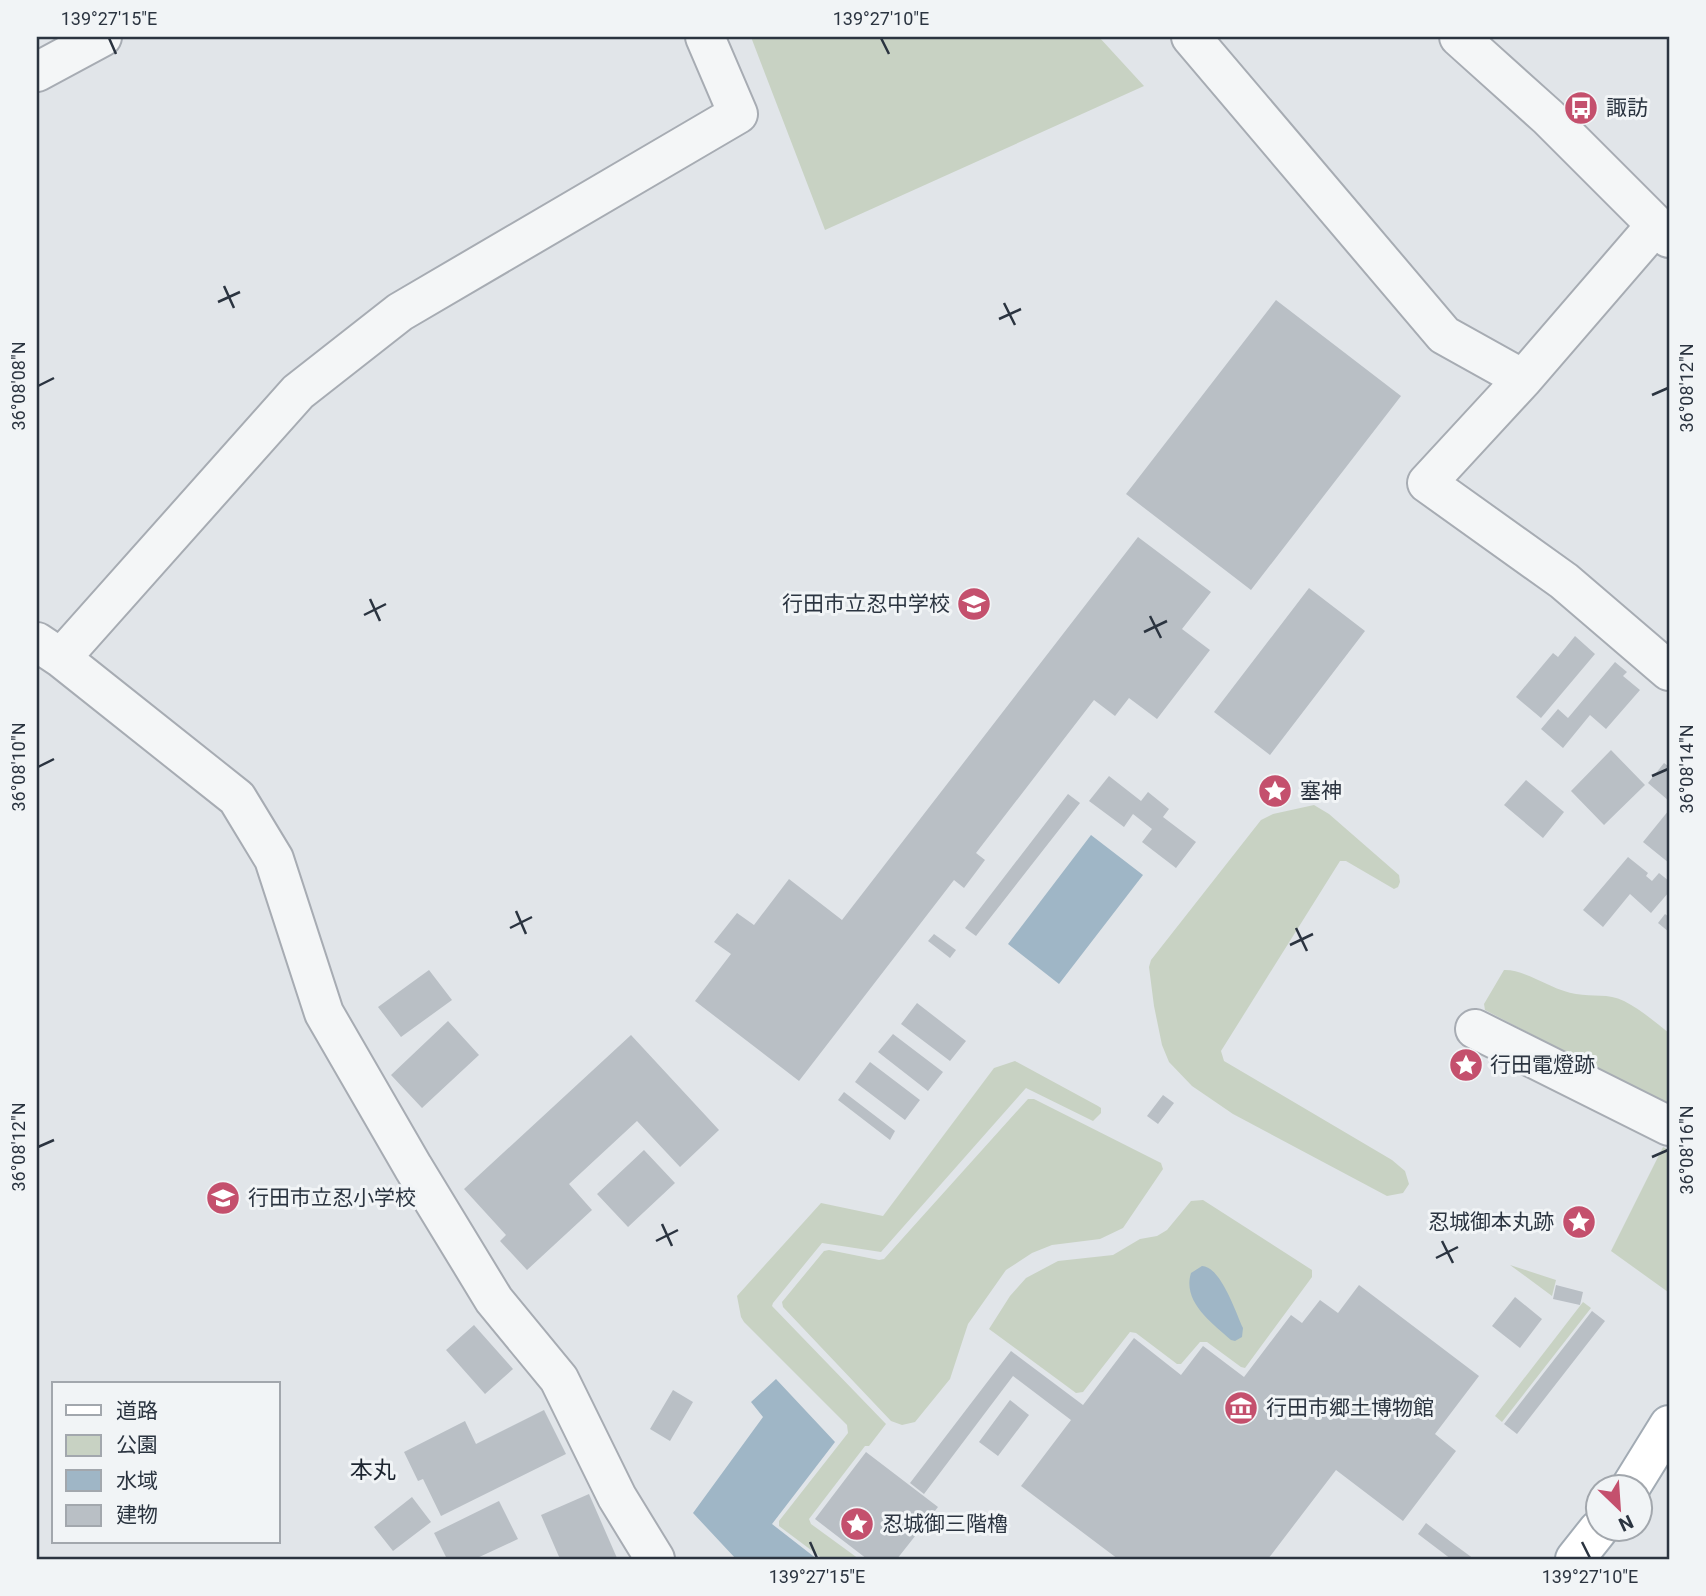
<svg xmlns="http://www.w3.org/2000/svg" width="1706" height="1596" font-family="Roboto,'Noto Sans JP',sans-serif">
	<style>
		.green { fill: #c8d2c3 }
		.water { fill: #9fb6c6 }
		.building { fill: #b9bfc5 }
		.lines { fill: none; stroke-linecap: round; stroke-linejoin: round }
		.minor-casing { stroke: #a7acb3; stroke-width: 42 }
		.major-casing { stroke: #a2abb4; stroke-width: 42 }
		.minor { stroke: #f4f6f7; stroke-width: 38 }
		.major { stroke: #fff; stroke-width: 38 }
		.ticks { fill: none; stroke: #2b3440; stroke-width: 2.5 }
		.labels { text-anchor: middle; stroke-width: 6; stroke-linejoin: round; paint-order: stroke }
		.poi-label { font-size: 21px; fill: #2b3440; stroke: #f1f4f6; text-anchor: start }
		.neighbourhood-label { font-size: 23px; fill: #1d2530; stroke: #f1f4f6 }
		.neatline { fill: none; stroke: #2b3440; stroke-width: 2.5 }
		.ticks-label { font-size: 18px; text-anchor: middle; fill: #2b3440 }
	</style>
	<rect width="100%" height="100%" fill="#e1e5e9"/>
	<!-- green -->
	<path class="green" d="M751,37H1099L1144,86L825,230Z
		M1314,805L1329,814L1399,875L1400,882L1398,887L1394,889L1346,861H1340L1221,1051L1224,1061L1392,1160L1405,1171L1409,1184L1403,1193L1387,1196L1233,1114L1192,1086L1169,1062L1162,1045L1154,1006L1149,967L1151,960L1261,820L1273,814Z
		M1504,970C1525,969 1553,991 1576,994C1593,997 1608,993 1624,1001C1640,1009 1655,1022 1669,1033V1107L1485,1010L1484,1004Z
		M1015,1061L1098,1106L1101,1108V1113L1093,1121L1026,1088L881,1252L822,1243L773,1303L772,1306L886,1424L869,1446H865L809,1519L811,1524L859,1559H823L779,1526V1521L848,1433L847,1425L744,1322L741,1317L737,1296L821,1203L883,1216L994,1068Z
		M1028,1099H1034L1161,1163L1163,1169L1123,1228L1100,1239L1052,1245L1032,1253L1006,1270L968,1324L950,1379L915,1422L902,1425L891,1421L783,1307L782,1302L824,1251L829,1250L879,1260L884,1259Z
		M1663,1147L1669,1150L1668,1292L1611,1251Z
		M1203,1200L1312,1270V1277L1245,1368L1241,1367L1207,1342H1200L1181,1364H1177L1136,1333L1130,1332L1083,1392L1076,1393L989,1329L1010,1296L1026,1278L1058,1261L1113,1255L1140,1239L1157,1236L1167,1230L1191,1201Z
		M1510,1265L1556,1280L1552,1296Z
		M1583,1302L1591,1308L1502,1422L1495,1416Z"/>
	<!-- water -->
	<path class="water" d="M1091,835L1143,875L1059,984L1008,944Z
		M1202,1266C1221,1267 1235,1311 1243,1328L1242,1337L1235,1341L1231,1340C1212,1323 1182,1302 1191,1273Z
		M776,1379L835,1442L772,1524L817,1559H736L693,1513L763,1417L751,1402Z"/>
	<!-- building -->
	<path class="building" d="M1276,300L1401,396L1251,590L1126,494Z
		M1138,537L1211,592L1182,629L1210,650L1157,719L1129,698L1115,716L1094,700L976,853L985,860L964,888L954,880L799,1081L695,1001L731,954L714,942L737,913L754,925L789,879L842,920Z
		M1309,588L1365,631L1270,755L1214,712Z
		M1575,636L1595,654L1541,718L1516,697L1553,653L1558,657Z
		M1615,662L1627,672L1623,676L1640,690L1606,729L1590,715L1563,748L1541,729L1558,709L1568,718Z
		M1611,750L1645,785L1604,825L1571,791Z
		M1664,763L1668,766L1669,764V801L1648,783Z
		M1109,776L1141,801L1148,792L1169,809L1163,817L1196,842L1176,868L1142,842L1152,829L1133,814L1124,827L1089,801Z
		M1526,780L1564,812L1543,838L1504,805Z
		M1068,794L1080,803L976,936L965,928Z
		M1669,810V863L1643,842Z
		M1628,857L1648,873L1646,876L1652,881L1659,873L1669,881V892L1651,913L1630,894L1603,927L1583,910Z
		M1665,914L1669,917V932L1658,923Z
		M934,934L956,950L950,958L928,941Z
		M429,970L452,1000L401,1037L378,1007Z
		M917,1003L966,1041L950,1061L901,1024Z
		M448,1021L479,1055L422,1108L391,1075Z
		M893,1034L943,1072L928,1091L878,1052Z
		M631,1035L719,1130L680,1167L637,1121L569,1184L592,1210L527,1270L500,1241L506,1235L464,1189Z
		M870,1062L920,1100L905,1120L855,1082Z
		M844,1092L895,1131L890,1140L838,1100Z
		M1163,1095L1174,1103L1158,1124L1147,1116Z
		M644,1150L675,1183L628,1227L597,1194Z
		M1359,1285L1479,1376L1435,1434L1456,1451L1403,1521L1336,1470L1268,1559H1118L1021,1486L1071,1420L1013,1376L924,1494L910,1483L1011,1351L1083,1405L1134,1338L1181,1375L1203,1346L1244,1377L1291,1315L1302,1323L1320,1300L1338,1313Z
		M1556,1285L1583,1292L1580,1305L1553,1299Z
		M1515,1297L1542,1319L1520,1348L1492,1326Z
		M1592,1311L1605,1321L1517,1434L1504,1424Z
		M474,1325L513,1369L485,1394L446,1350Z
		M673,1390L693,1402L670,1441L650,1429Z
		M1010,1400L1029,1415L998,1456L979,1442Z
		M544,1410L566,1454L441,1516L423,1479L418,1481L404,1452L465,1421L476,1444Z
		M866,1452L938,1507L897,1559H867L815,1519Z
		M589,1494L617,1558L560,1559L541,1515Z
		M412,1497L431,1522L393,1551L374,1527Z
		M499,1501L518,1539L475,1559H447L434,1533Z
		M1426,1523L1455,1545L1474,1559H1451L1447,1556L1418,1534Z"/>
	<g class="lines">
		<!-- minor casing -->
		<g class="minor-casing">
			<path id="minor" d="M1191,37L1444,335L1523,379
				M1459,37L1548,117L1669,238
				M37,72L102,37
				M1656,225L1523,379L1427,483L1564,581L1669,671
				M37,642L61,658L237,798L274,859L324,1013L413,1167L494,1300L559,1379L617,1497L655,1559
				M61,658L298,392L400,312L738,114L705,37
				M1475,1029L1669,1126"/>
		</g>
		<!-- major casing -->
		<g class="major-casing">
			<path id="major" d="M1630,1488L1669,1425
				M1575,1559L1598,1530"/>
		</g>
		<!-- minor -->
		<use href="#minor" class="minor"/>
		<!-- major -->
		<use href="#major" class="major"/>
	</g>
	<!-- ticks -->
	<path class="ticks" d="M109,38L116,54M881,38L889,54M224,286L234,308M218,302L240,292M1004,303L1015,325M999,319L1021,309M38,386L54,378M1652,395L1668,388M370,599L380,621M364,615L386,604M1150,616L1161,638M1144,632L1167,621M38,767L54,759M1652,776L1668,769M516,911L526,934M510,928L532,917M1296,928L1307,951M1290,945L1313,934M38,1147L54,1140M1652,1157L1668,1150M662,1224L672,1246M656,1241L678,1230M1442,1241L1453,1263M1436,1258L1458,1247M810,1542L817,1558M1582,1542L1590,1558"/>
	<!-- icons -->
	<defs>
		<g id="bus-disc" transform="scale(1.75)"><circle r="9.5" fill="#c4506d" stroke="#f1f4f6"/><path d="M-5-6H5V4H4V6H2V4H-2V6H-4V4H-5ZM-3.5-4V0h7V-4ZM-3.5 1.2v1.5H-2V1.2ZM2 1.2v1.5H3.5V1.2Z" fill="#fff"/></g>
		<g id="school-disc" transform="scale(1.75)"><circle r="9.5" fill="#c4506d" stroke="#f1f4f6"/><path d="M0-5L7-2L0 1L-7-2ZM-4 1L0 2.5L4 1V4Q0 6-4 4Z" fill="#fff"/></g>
		<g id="sight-disc" transform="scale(1.75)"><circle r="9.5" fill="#c4506d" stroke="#f1f4f6"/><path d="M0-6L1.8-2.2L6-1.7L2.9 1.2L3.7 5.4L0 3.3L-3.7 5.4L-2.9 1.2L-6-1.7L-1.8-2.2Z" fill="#fff"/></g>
		<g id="museum-disc" transform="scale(1.75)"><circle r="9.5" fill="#c4506d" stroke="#f1f4f6"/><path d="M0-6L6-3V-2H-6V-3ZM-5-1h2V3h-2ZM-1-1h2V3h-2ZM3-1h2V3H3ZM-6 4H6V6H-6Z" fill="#fff"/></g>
	</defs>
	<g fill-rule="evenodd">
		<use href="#bus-disc" x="1581" y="108"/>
		<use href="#school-disc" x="974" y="604"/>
		<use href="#sight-disc" x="1275" y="791"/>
		<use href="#sight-disc" x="1466" y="1065"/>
		<use href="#school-disc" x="223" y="1198"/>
		<use href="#sight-disc" x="1579" y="1222"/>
		<use href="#museum-disc" x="1241" y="1408"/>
		<use href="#sight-disc" x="857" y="1524"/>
	</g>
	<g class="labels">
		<!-- poi labels -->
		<g class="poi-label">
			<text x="1606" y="115">諏訪</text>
			<text x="950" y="611" text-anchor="end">行田市立忍中学校</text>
			<text x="1300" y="798">塞神</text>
			<text x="1490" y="1072">行田電燈跡</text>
			<text x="248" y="1205">行田市立忍小学校</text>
			<text x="1554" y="1229" text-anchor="end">忍城御本丸跡</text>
			<text x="1266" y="1415">行田市郷土博物館</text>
			<text x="882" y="1531">忍城御三階櫓</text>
		</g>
		<!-- neighbourhood labels -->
		<g class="neighbourhood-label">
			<text x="373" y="1478">本丸</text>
		</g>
	</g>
	<!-- border -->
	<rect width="1706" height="1596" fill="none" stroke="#f1f4f6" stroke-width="77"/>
	<!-- legend -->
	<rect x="52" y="1382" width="228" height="161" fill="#f1f4f6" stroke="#a2a7ad" stroke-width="2"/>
	<rect x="66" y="1405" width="35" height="10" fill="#ffffff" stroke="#a2a7ad" stroke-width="2"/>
	<text x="116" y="1418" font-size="21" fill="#2b3440">道路</text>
	<rect x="66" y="1435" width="35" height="21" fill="#c8d2c3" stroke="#a2a7ad" stroke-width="2"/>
	<text x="116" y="1452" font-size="21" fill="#2b3440">公園</text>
	<rect x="66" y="1470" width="35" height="21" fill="#9fb6c6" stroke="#a2a7ad" stroke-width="2"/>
	<text x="116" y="1488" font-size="21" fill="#2b3440">水域</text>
	<rect x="66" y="1505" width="35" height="21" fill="#b9bfc5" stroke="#a2a7ad" stroke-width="2"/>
	<text x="116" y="1522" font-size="21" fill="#2b3440">建物</text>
	<!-- north arrow -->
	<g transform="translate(1619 1508) rotate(155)"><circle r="33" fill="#f1f4f6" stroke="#a2a7ad" stroke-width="2"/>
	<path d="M0-5L12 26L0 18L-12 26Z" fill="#c4506d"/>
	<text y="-10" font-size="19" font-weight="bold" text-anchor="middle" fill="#2b3440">N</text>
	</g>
	<rect x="38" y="38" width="1630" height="1520" class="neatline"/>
	<g class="ticks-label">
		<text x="109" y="25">139°27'15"E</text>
		<text x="881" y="25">139°27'10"E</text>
		<text transform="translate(19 386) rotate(-90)" y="6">36°08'08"N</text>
		<text transform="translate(1687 388) rotate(-90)" y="6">36°08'12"N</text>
		<text transform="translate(19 767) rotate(-90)" y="6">36°08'10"N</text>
		<text transform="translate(1687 769) rotate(-90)" y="6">36°08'14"N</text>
		<text transform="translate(19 1147) rotate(-90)" y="6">36°08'12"N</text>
		<text transform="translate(1687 1150) rotate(-90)" y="6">36°08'16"N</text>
		<text x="817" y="1583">139°27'15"E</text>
		<text x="1590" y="1583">139°27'10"E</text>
	</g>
</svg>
